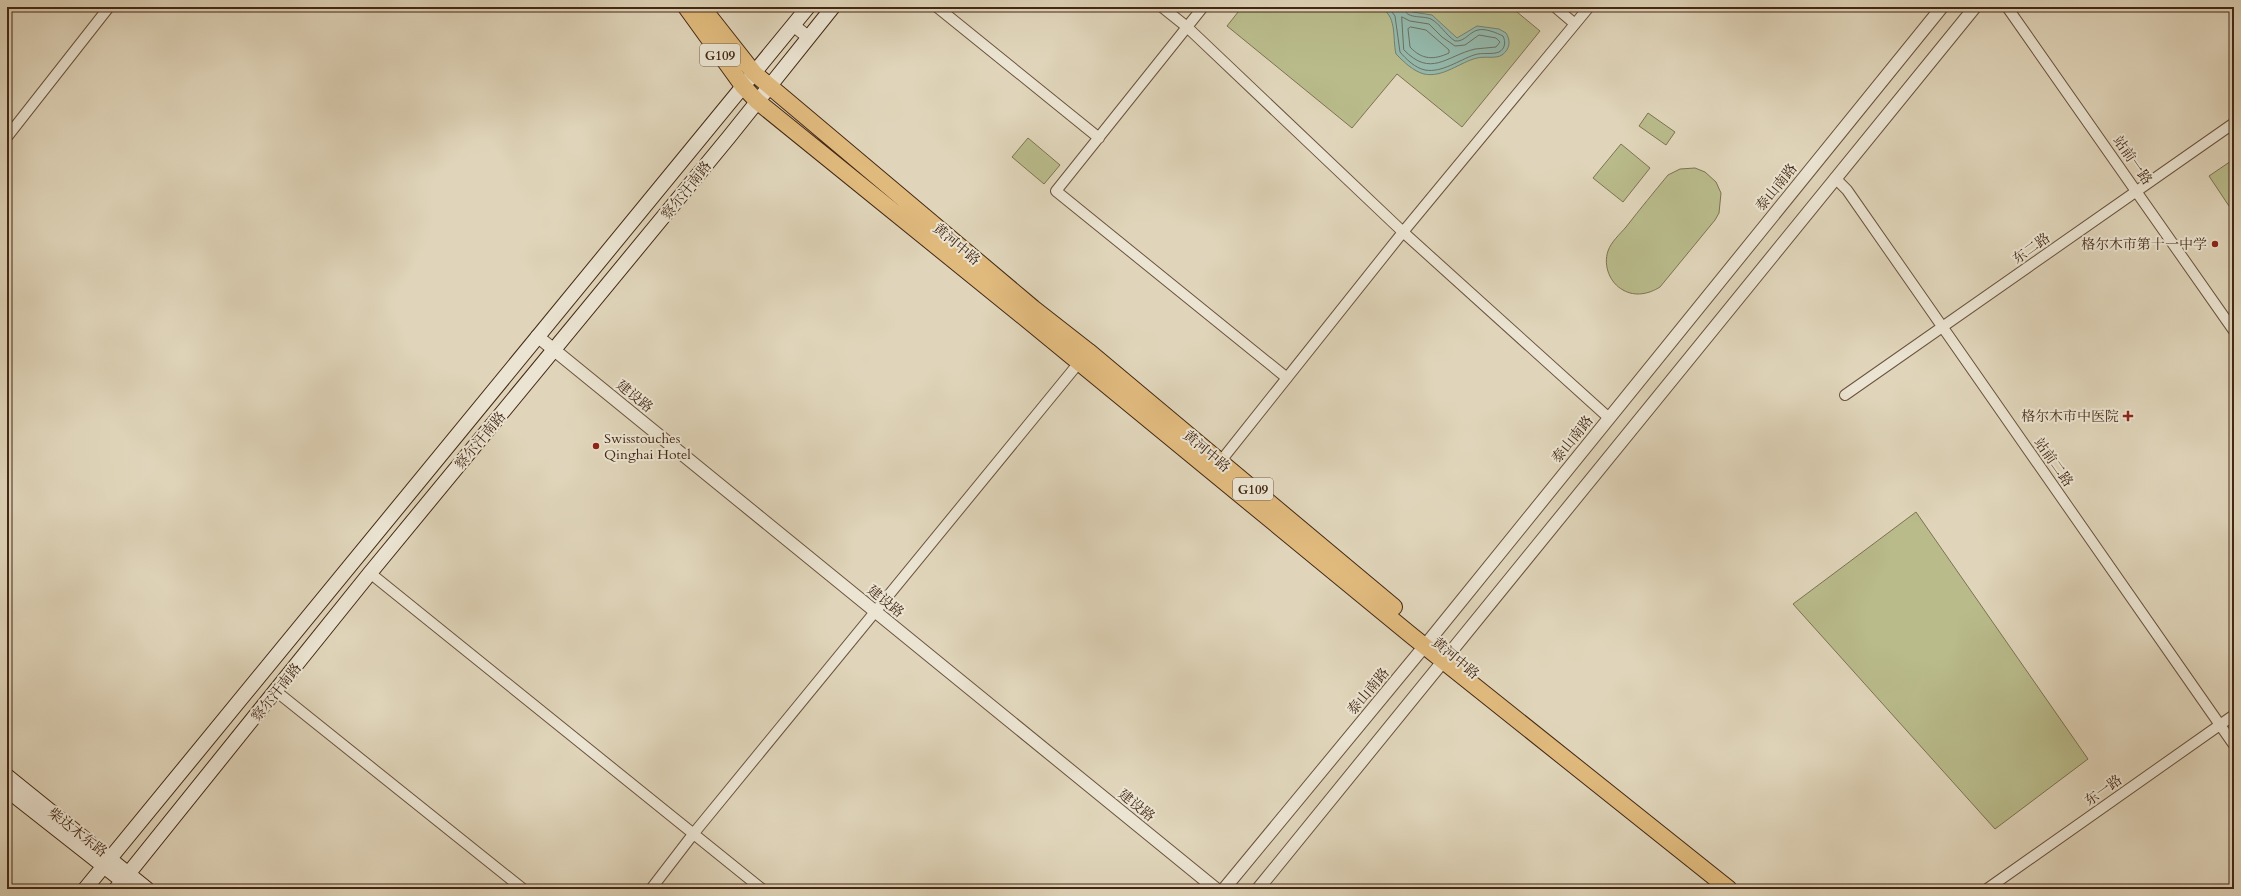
<svg xmlns="http://www.w3.org/2000/svg" width="2241" height="896" font-family="Cardo,'Noto Serif SC',serif">
	<style>
		.green { fill: #b9bb8b; stroke: #7e7250 }
		.water { fill: #94b9ac; stroke: #747f6f }
		.lines { fill: none; stroke-linecap: round; stroke-linejoin: round }
		.shore { stroke: #6c7060; stroke-width: 1 }
		.minor-casing { stroke: #6b533e; stroke-width: 12 }
		.tertiary-casing { stroke: #6b533e; stroke-width: 14 }
		.secondary-casing { stroke: #442814; stroke-width: 16 }
		.trunk-casing { stroke: #442814; stroke-width: 18 }
		.minor { stroke: #ebe4d2; stroke-width: 10 }
		.tertiary { stroke: #ebe4d2; stroke-width: 12 }
		.secondary { stroke: #ebe4d2; stroke-width: 14 }
		.trunk { stroke: #e0ba7d; stroke-width: 16 }
		.poi-dot { fill: #8f2418; stroke: #ebe4d2; stroke-width: 1.5 }
		.labels { text-anchor: middle; stroke-width: 4; stroke-linejoin: round; paint-order: stroke }
		.shield { fill: #ebe4d2; stroke: #76604d; stroke-width: 1 }
		.shield-label { font-size: 13px; font-weight: bold; fill: #442814 }
		.street-label { font-size: 14px; fill: #442814; stroke: #ebe4d2 }
		.poi-label { font-size: 14px; fill: #442814; stroke: #ebe4d2; text-anchor: end }
	</style>
	<rect width="100%" height="100%" fill="#e0d5ba"/>
	<filter id="stains"><feTurbulence type="fractalNoise" baseFrequency=".005" numOctaves="4"/><feColorMatrix values="0 0 0 0 .2 0 0 0 0 .09 0 0 0 0 .02 0 0 0 .5 -.17"/></filter>
	<radialGradient id="worn" r=".72"><stop offset=".6" stop-color="#630" stop-opacity="0"/><stop offset="1" stop-color="#630" stop-opacity=".3"/></radialGradient>
	<!-- green -->
	<path class="green" d="M1242,7H1511L1540,31L1462,127L1397,74L1352,128L1227,26Z
		M1648,113L1675,132L1666,145L1639,126Z
		M1028,138L1060,165L1044,184L1012,157Z
		M1621,144L1650,168L1623,202L1593,178Z
		M2234,159V211L2233,212L2209,176Z
		M1695,168L1705,172L1716,182L1721,193L1719,213L1715,220L1660,287C1649,294 1635,297 1623,290C1610,283 1603,266 1608,251C1611,242 1620,234 1626,227C1640,209 1654,192 1668,175L1680,169Z
		M1916,512L2088,759L1995,829L1793,604Z"/>
	<!-- water -->
	<path class="water" d="M1378,7H1406L1412,12L1432,15L1457,38L1477,26L1499,29L1506,33C1511,41 1510,49 1502,55C1496,59 1484,56 1477,58C1460,62 1443,78 1424,74C1413,71 1404,62 1396,54C1392,37 1398,14 1378,7Z"/>
	<g class="lines">
		<!-- shore -->
		<path class="shore" d="M1388,7L1395,16L1400,52C1406,59 1415,68 1425,70C1442,73 1459,60 1474,55C1482,52 1492,55 1499,52C1505,49 1506,42 1503,36C1497,33 1485,28 1478,30C1469,32 1465,42 1455,41C1446,35 1440,24 1431,19C1422,15 1405,20 1404,7
			M1402,17L1410,21L1429,24L1442,37L1455,46L1465,45L1479,35L1496,38L1500,42L1496,47C1489,48 1482,48 1475,49C1446,56 1431,78 1404,50Z
			M1411,27L1426,30L1449,50V53C1434,60 1422,60 1410,47L1408,29Z"/>
		<!-- minor casing -->
		<g class="minor-casing">
			<path id="minor" d="M937,7L1099,138
				M1162,7L1187,27L1403,232L1609,418
				M1203,7L1056,191L1287,378
				M1555,7L1575,24
				M2007,7L2234,331
				M7,137L109,7
				M1835,178L1847,190L2234,745
				M1845,395L2234,123
				M1220,462L1403,232L1589,7
				M370,573L762,889
				M277,692L523,889
				M651,889L694,833L1082,359
				M1987,889L2234,715"/>
		</g>
		<!-- tertiary casing -->
		<g class="tertiary-casing">
			<path id="tertiary" d="M793,25L808,37
				M537,336L1216,889
				M1224,889L1432,637L1942,7
				M1258,889L1975,7"/>
		</g>
		<!-- secondary casing -->
		<g class="secondary-casing">
			<path id="secondary" d="M7,776L147,889
				M7,790L129,886
				M85,889L808,7
				M116,889L370,573L729,137L833,7"/>
		</g>
		<!-- trunk casing -->
		<g class="trunk-casing">
			<path id="trunk" d="M686,7L743,86L757,101L1025,318L1412,636L1729,889
				M702,7L754,73L1033,308L1088,351L1394,607"/>
		</g>
		<!-- minor -->
		<use href="#minor" class="minor"/>
		<!-- tertiary -->
		<use href="#tertiary" class="tertiary"/>
		<!-- secondary -->
		<use href="#secondary" class="secondary"/>
		<!-- trunk -->
		<use href="#trunk" class="trunk"/>
	</g>
	<!-- markers -->
	<g class="poi-dot">
		<circle cx="2215" cy="244" r="4"/>
		<path d="M2126 410h4v4h4v4h-4v4h-4v-4h-4v-4h4z"/>
		<circle cx="596" cy="446" r="4"/>
	</g>
	<g class="labels">
		<!-- shield labels -->
		<g class="shield">
			<rect x="700" y="44" width="40" height="22" rx="3"/>
			<rect x="1233" y="478" width="40" height="22" rx="3"/>
		</g>
		<g class="shield-label">
			<text x="720" y="60">G109</text>
			<text x="1253" y="494">G109</text>
		</g>
		<!-- street labels -->
		<g class="street-label">
			<text transform="translate(2133 160) rotate(55)" y="5">站前一路</text>
			<text transform="translate(1776 187) rotate(-51)" y="5">泰山南路</text>
			<text transform="translate(686 190) rotate(-51)" y="5">察尔汗南路</text>
			<text transform="translate(957 244) rotate(40)" y="5">黄河中路</text>
			<text transform="translate(2031 248) rotate(-35)" y="5">东二路</text>
			<text transform="translate(635 396) rotate(39)" y="5">建设路</text>
			<text transform="translate(1572 439) rotate(-51)" y="5">泰山南路</text>
			<text transform="translate(480 440) rotate(-50)" y="5">察尔汗南路</text>
			<text transform="translate(1207 451) rotate(40)" y="5">黄河中路</text>
			<text transform="translate(2054 462) rotate(55)" y="5">站前二路</text>
			<text transform="translate(886 601) rotate(39)" y="5">建设路</text>
			<text transform="translate(1456 658) rotate(40)" y="5">黄河中路</text>
			<text transform="translate(1368 691) rotate(-50)" y="5">泰山南路</text>
			<text transform="translate(276 692) rotate(-51)" y="5">察尔汗南路</text>
			<text transform="translate(2103 790) rotate(-35)" y="5">东一路</text>
			<text transform="translate(1137 805) rotate(39)" y="5">建设路</text>
			<text transform="translate(78 832) rotate(38)" y="5">柴达木东路</text>
		</g>
		<!-- poi labels -->
		<g class="poi-label">
			<text x="2207" y="249">格尔木市第十一中学</text>
			<text x="2119" y="421">格尔木市中医院</text>
			<text x="604" y="443" text-anchor="start">Swisstouches<tspan x="604" dy="16">Qinghai Hotel</tspan></text>
		</g>
	</g>
	<!-- margin -->
	<rect width="2241" height="896" fill="none" stroke="#e0d5ba" stroke-width="24"/>
	<rect x="8" y="8" width="2225" height="880" fill="none" stroke="#442814" stroke-width="2"/>
	<rect x="12" y="12" width="2217" height="872" fill="none" stroke="#442814"/>
	<rect width="100%" height="100%" filter="url(#stains)"/>
	<rect width="100%" height="100%" fill="url(#worn)"/>
</svg>
